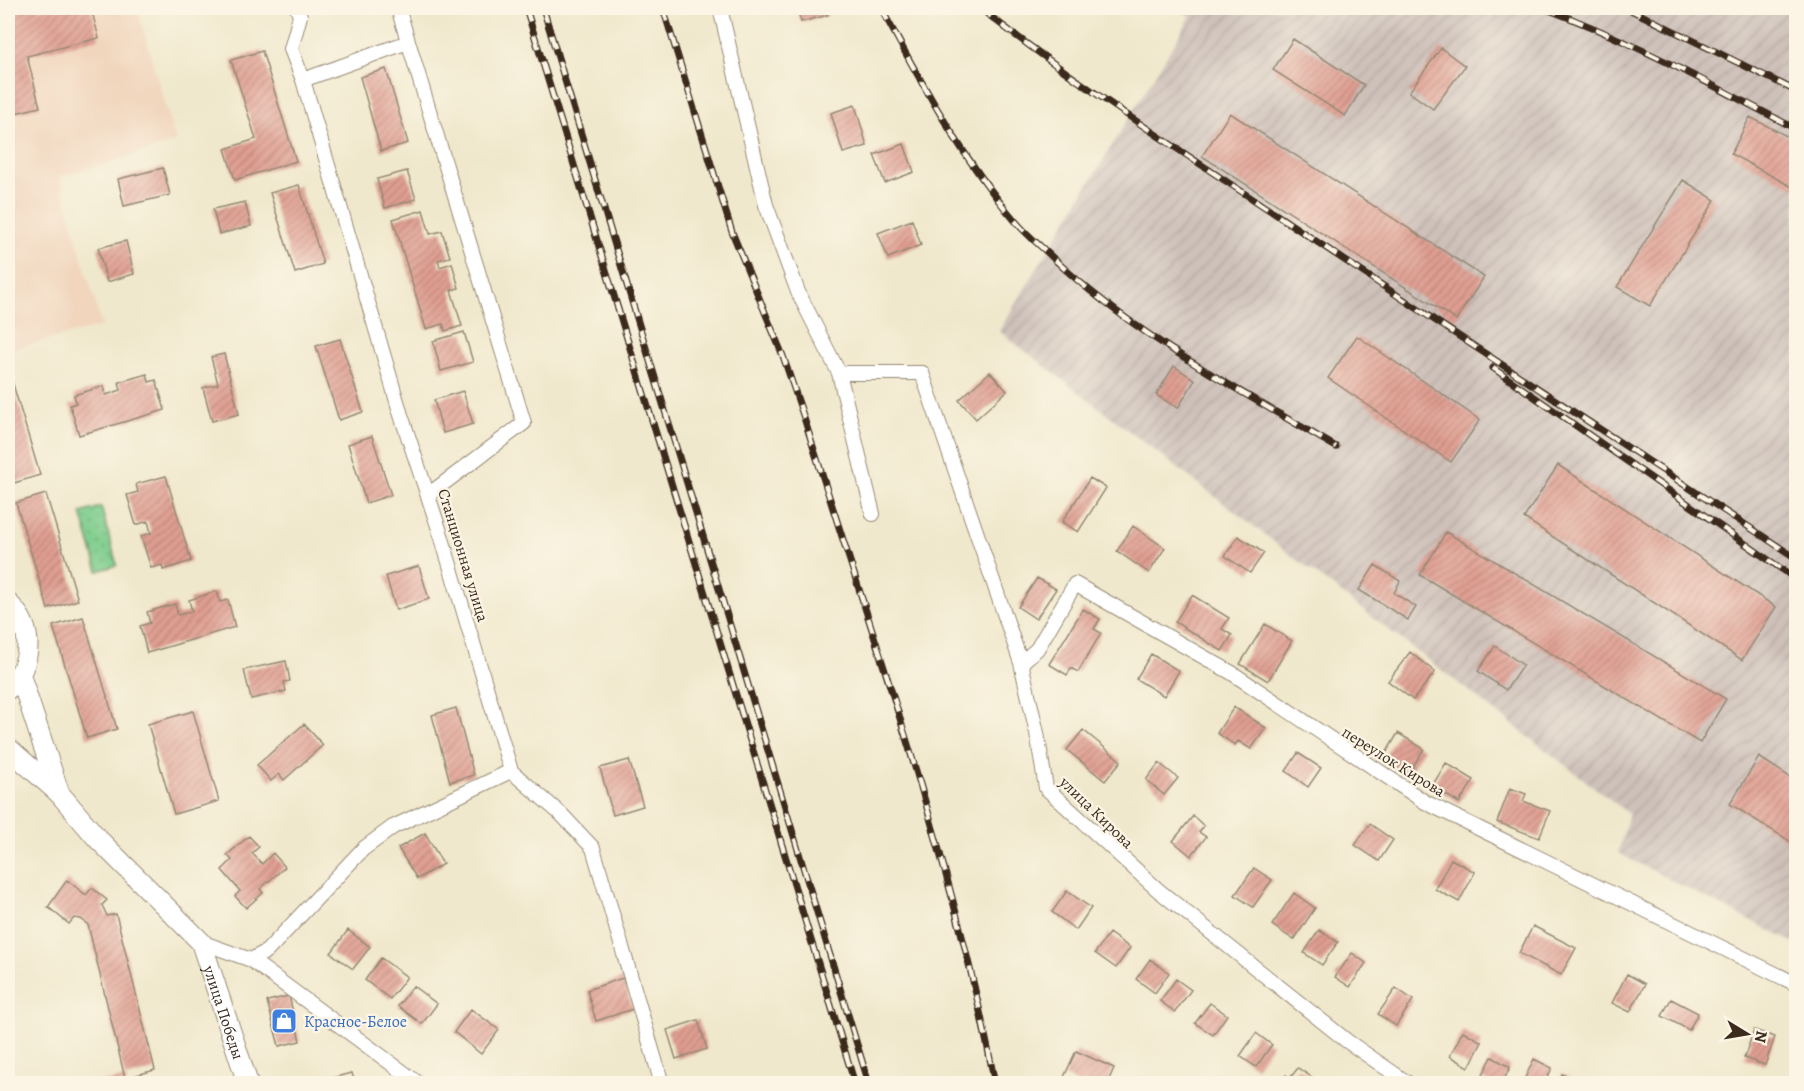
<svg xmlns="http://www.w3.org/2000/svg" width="1804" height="1091" font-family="Alegreya,serif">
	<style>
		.built { fill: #f1d5bd }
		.industrial { fill: url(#industrial-furrows) }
		.grass { fill: url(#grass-dots); stroke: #5c7c56; stroke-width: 1.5 }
		.building { fill: url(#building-hatch) }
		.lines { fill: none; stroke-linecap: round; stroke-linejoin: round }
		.street-casing { stroke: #968975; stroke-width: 16 }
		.secondary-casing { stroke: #968975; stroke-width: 22 }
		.street { stroke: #fff; stroke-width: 14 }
		.secondary { stroke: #fff; stroke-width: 20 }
		.rail-casing { stroke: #3b2a1e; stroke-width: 7 }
		.rail { stroke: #fcf5e5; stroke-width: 4.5; stroke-dasharray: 14; stroke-linecap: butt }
		.labels { text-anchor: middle; stroke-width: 4.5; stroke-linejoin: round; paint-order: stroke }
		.street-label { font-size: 16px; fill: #3b2a1e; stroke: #fcf5e5 }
		.shop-label { font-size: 16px; fill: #366cbe; stroke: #fcf5e5; text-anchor: start }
	</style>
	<defs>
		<pattern id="industrial-furrows" width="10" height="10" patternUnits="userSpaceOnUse" patternTransform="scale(1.5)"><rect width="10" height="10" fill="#cec1ba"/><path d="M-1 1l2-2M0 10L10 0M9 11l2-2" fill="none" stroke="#b2a69f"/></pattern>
		<pattern id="grass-dots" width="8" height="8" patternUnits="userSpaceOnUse" patternTransform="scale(1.5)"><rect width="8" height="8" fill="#7ecd8d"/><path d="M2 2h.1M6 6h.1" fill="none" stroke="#6eb079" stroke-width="1.8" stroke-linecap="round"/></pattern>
		<pattern id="building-hatch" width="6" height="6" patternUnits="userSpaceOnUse" patternTransform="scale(1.5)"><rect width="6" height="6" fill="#e09f92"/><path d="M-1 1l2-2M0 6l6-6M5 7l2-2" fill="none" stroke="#b78277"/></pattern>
	</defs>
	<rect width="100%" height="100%" fill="#fcf5e5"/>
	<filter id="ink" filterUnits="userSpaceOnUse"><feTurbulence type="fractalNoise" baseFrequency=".0167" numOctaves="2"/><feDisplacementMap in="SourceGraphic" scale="12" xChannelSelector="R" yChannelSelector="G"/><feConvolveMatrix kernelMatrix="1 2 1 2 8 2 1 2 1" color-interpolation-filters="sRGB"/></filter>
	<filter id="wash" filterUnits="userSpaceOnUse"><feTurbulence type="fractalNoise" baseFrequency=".008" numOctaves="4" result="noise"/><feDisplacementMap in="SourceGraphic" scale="24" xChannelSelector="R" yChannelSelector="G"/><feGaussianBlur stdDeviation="1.35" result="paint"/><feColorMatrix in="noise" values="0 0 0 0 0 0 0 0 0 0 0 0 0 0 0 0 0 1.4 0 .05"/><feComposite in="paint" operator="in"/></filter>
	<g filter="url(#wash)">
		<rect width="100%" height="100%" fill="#f0e8cc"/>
		<!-- built -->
		<path class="built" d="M8,8H137L176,142L59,177L102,326L8,350Z"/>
		<!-- industrial -->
		<path class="industrial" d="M1177,8H1796V944L1618,853L1629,814L999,331L1191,16Z"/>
		<!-- grass -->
		<path class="grass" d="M101,507L117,565L98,571L81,513Z"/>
		<g id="blocks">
			<!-- building -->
			<path class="building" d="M8,8H91L99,38L27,56L40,107L8,115Z
				M797,8H826L828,15L801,22Z
				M1293,39L1364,85L1345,116L1273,70Z
				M1441,48L1465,66L1433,109L1409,92Z
				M262,51L296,161L235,180L225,149L256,139L231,60Z
				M386,69L408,143L381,151L360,77Z
				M855,105L867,146L843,153L831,113Z
				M1230,113L1484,277L1456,320L1202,156Z
				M1750,117L1796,141V189L1731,154Z
				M904,144L914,172L885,183L874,155Z
				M163,168L170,195L124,206L118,179Z
				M407,171L416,199L385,208L377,179Z
				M1683,180L1715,200L1650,306L1617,287Z
				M299,185L323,264L295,273L270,193Z
				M245,202L251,226L219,234L213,209Z
				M423,210L430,234L442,231L450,257L438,260L440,267L452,263L459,288L451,290L462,326L445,331L443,324L426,329L393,219Z
				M912,220L921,245L888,258L878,233Z
				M126,241L134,274L107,282L98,248Z
				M464,332L473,362L441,371L433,341Z
				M1357,336L1480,420L1451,462L1328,378Z
				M340,339L363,412L339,420L316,346Z
				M224,354L239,414L212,421L203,388L218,384L211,357Z
				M1174,366L1195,380L1178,408L1156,395Z
				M990,372L1007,391L976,419L959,400Z
				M147,374L149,382L156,380L165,410L79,435L70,405L76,403L74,395L104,386L106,395L121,390L119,382Z
				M12,381L40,475L11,484L8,474V382Z
				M463,391L473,424L443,433L434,400Z
				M372,436L391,495L366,503L348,444Z
				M1558,465L1776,607L1742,660L1524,518Z
				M166,476L191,561L163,570L162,565L151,568L141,536L151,533L148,521L136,525L127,495L138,492L136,484Z
				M1090,478L1106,488L1078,532L1062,522Z
				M46,494L78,600L48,609L16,503Z
				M1133,526L1165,548L1149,573L1117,551Z
				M1446,532L1726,699L1700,743L1420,575Z
				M1238,536L1264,553L1250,573L1225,556Z
				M1375,565L1400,581L1394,593L1416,607L1408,620L1359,590Z
				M419,566L429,599L396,610L386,576Z
				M1037,578L1056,589L1036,619L1018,607Z
				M217,591L220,602L228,600L235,627L147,653L140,626L150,623L147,612L175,604L178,615L192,611L189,600Z
				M1192,595L1229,618L1222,629L1232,635L1222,651L1175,622Z
				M1083,609L1100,619L1094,629L1101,633L1078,672L1071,668L1067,675L1049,664Z
				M83,617L117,729L87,738L53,626Z
				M1265,624L1292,641L1268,681L1240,664Z
				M1495,646L1523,665L1506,690L1478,671Z
				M1410,652L1435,672L1413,700L1388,681Z
				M1151,654L1179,671L1164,696L1136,679Z
				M286,661L290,681L284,682L286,691L251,699L244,670Z
				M1234,707L1266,728L1251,749L1238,741L1235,745L1217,733Z
				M456,708L474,775L450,782L432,715Z
				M193,711L219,801L174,814L148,724Z
				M304,724L323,745L284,780L279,774L271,781L257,765Z
				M1083,730L1121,761L1105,781L1067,750Z
				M1398,733L1424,749L1407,776L1382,760Z
				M1298,753L1321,768L1308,787L1286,771Z
				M1759,757L1796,781V845L1730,804Z
				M629,760L643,806L613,815L600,768Z
				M1159,763L1178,778L1164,795L1146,780Z
				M1446,763L1474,780L1459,803L1432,786Z
				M1510,788L1526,794L1523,801L1550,811L1539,838L1497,822Z
				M1193,816L1204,826L1199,832L1206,837L1191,856L1173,841Z
				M1370,824L1393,840L1379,861L1355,845Z
				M425,833L443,864L417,879L398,848Z
				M249,836L259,847L252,853L262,864L273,853L285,867L260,889L263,893L246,908L235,896L240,891L222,870L232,860L227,855Z
				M1451,859L1475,872L1459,902L1435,889Z
				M1254,868L1272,880L1253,907L1235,895Z
				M67,880L86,895L92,888L107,900L102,905L107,916L116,914L155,1070L125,1078L88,925L81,919L74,918L69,924L48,907Z
				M1067,891L1091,908L1076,930L1052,912Z
				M1294,893L1315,908L1294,940L1272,925Z
				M1533,926L1576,948L1561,975L1519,953Z
				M348,930L370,947L353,969L331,953Z
				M1319,930L1338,942L1322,965L1304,953Z
				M1109,933L1130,948L1116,968L1095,953Z
				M1352,953L1366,963L1350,987L1335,977Z
				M381,958L407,977L390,999L365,980Z
				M1150,959L1169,973L1155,993L1136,979Z
				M1627,974L1645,984L1630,1012L1612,1003Z
				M623,978L633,1009L596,1021L587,990Z
				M1176,979L1191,990L1175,1012L1160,1001Z
				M413,986L437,1004L422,1024L398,1006Z
				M1396,988L1413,1000L1396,1026L1378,1014Z
				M289,996L300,1041L279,1046L267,1001Z
				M1671,999L1698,1013L1689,1030L1662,1016Z
				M1210,1003L1227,1015L1213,1035L1195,1023Z
				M471,1009L499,1030L481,1054L454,1032Z
				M698,1020L707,1049L676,1059L667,1030Z
				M1754,1030L1775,1037L1765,1065L1744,1058Z
				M1463,1031L1482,1042L1469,1067L1450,1056Z
				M1256,1033L1272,1045L1256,1067L1240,1056Z
				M1076,1051L1114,1068L1107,1084H1078L1064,1077Z
				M1492,1057L1510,1067L1502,1084H1491L1481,1078Z
				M1534,1059L1552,1068L1544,1084H1522Z
				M1298,1068L1313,1078L1308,1084H1279L1286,1075L1290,1078Z
				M352,1073L355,1084H312L311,1083Z
				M1562,1074L1580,1084H1558Z
				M125,1078L127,1084H104V1082Z"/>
		</g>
	</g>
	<g filter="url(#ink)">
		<use href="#blocks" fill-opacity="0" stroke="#968975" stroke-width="1.5"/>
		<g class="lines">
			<!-- street casing -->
			<g class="street-casing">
				<path id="street" d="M297,8L300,16L291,49L303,80L401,415L441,535L511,771L562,815L593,848L662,1084
					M398,8L524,423L428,495
					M720,8L766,205L798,292L839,373L873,514
					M303,80L408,42
					M839,373H922L1021,663L1037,733L1046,788L1158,890L1347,1041L1409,1084
					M1021,663L1037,649L1075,584L1232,673L1425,802L1796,984
					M201,942L251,960L419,1084
					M251,960L267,951L363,849L393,827L511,771"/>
			</g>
			<!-- secondary casing -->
			<g class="secondary-casing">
				<g id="secondary">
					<path d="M8,603C35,628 33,664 8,689"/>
					<path d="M20,675L59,793"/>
					<path id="s1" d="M8,748L59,793L97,838L201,942L248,1084"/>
				</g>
			</g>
			<!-- street -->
			<use href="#street" class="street"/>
			<!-- secondary -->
			<use href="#secondary" class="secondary"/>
			<!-- rail casing -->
			<g class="rail-casing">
				<path id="rail" d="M526,8L855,1084
					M543,8L869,1084
					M663,8L732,232L783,356L805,421C874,640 952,858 995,1084
					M881,8C921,82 962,159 1017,223C1028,236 1041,246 1053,258C1136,337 1238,389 1336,447
					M980,8C1075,83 1178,149 1280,217C1451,332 1624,445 1796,558
					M1544,8C1632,41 1714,86 1796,129
					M1627,8L1796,91
					M1493,368L1796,579"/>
			</g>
			<!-- rail -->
			<use href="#rail" class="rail"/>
		</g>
	</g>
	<!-- icons -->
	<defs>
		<g id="shop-square" transform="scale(1.35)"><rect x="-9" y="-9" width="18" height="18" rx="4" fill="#3f7fe0" stroke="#fcf5e5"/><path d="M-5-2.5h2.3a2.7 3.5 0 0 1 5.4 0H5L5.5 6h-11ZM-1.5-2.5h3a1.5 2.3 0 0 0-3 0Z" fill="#fff"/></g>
	</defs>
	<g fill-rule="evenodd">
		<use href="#shop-square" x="284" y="1021"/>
	</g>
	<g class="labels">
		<!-- street labels -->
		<g class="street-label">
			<text transform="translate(464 555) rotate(73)" y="6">Станционная улица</text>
			<text transform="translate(1394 761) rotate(32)" y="6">переулок Кирова</text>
			<text transform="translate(1097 812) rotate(44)" y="6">улица Кирова</text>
			<text dy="6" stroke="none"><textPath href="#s1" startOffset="348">улица Победы</textPath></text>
		</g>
		<!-- shop labels -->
		<g class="shop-label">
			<text x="304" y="1027">Красное-Белое</text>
		</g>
	</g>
	<!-- margin -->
	<rect width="1804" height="1091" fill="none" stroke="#fcf5e5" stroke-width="30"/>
	<!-- north arrow -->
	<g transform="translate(1747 1034) rotate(101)" stroke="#fcf5e5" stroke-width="4.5" paint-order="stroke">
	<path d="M0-4.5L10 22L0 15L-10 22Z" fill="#3b2a1e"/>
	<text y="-9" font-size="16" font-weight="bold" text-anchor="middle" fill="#3b2a1e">N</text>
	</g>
</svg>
